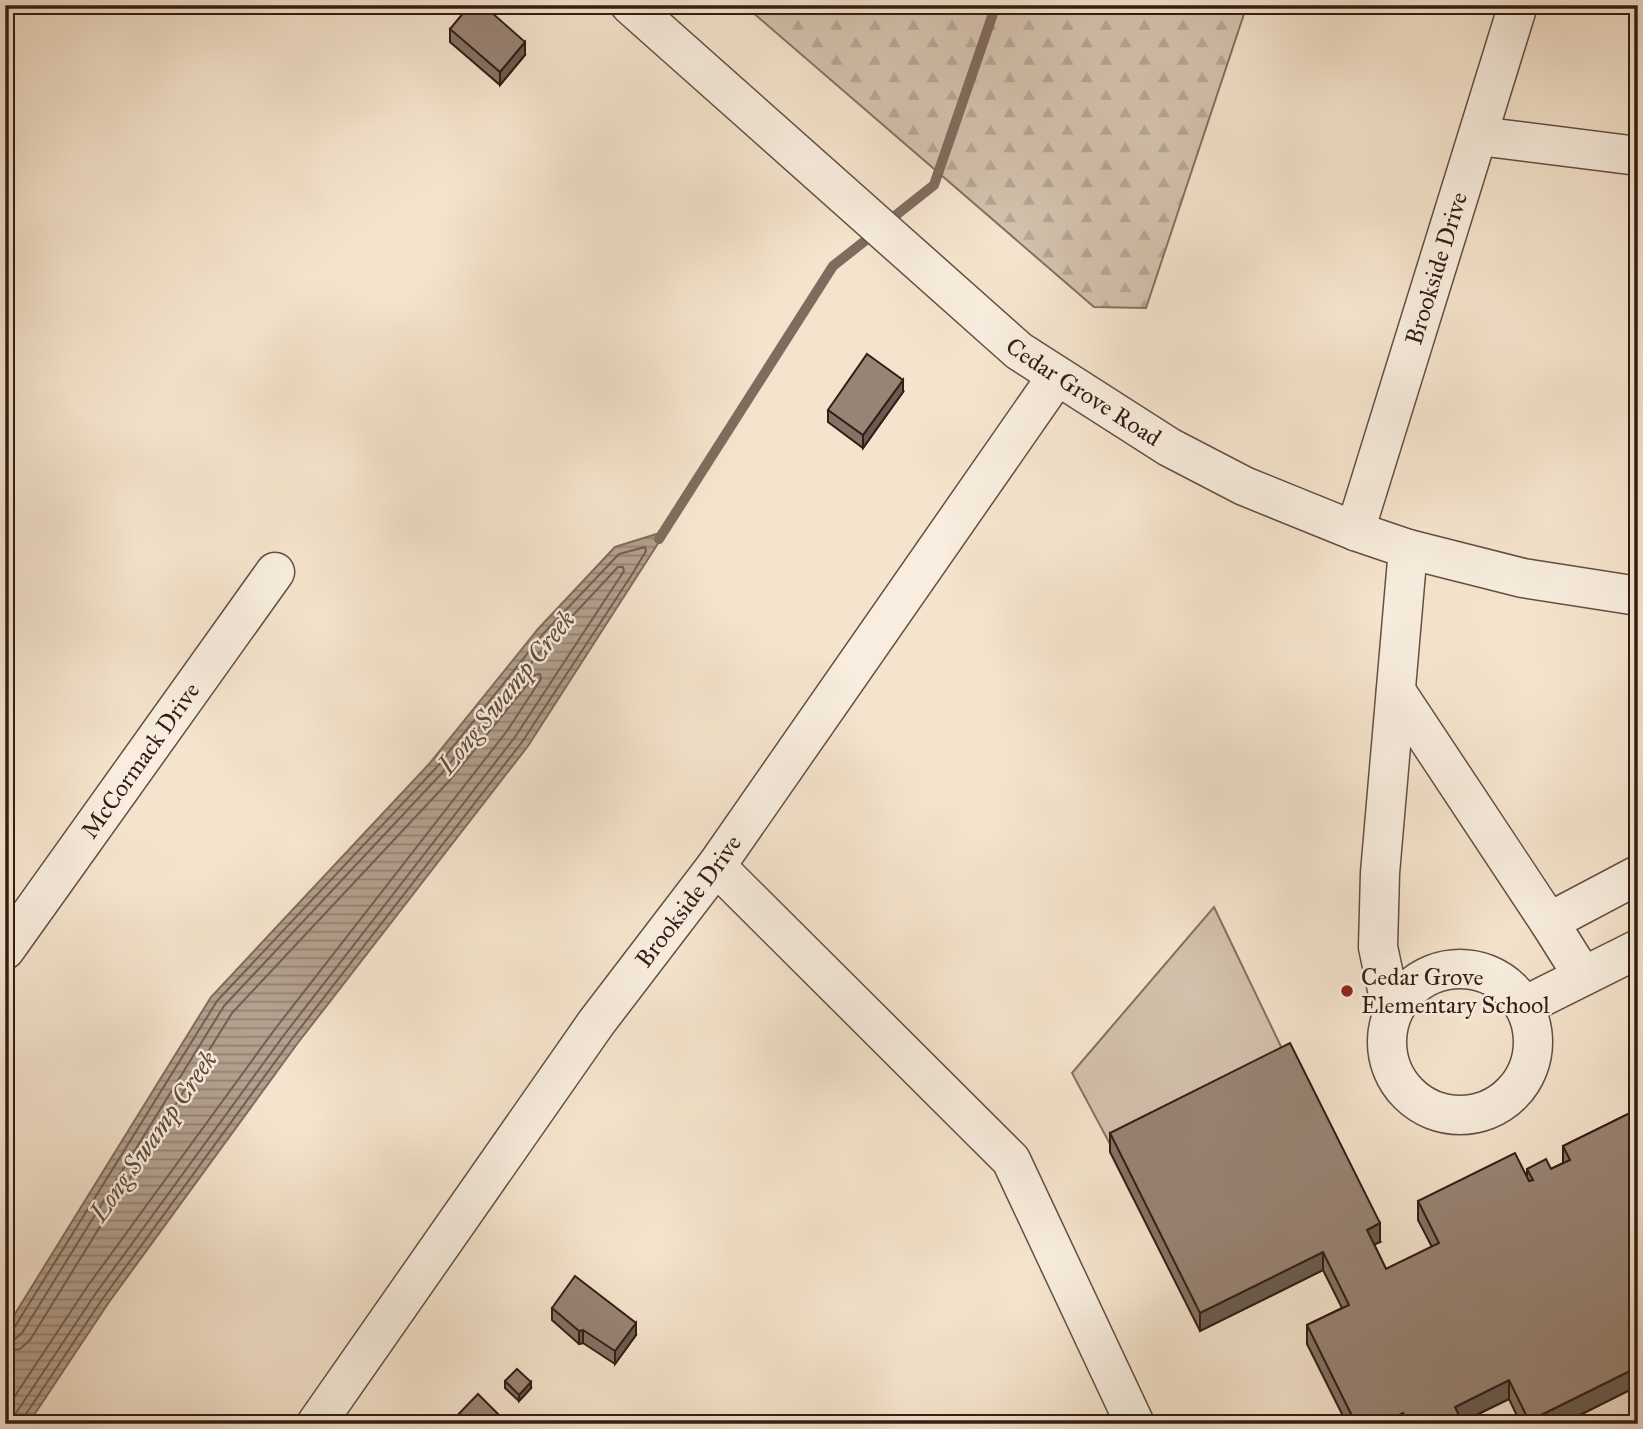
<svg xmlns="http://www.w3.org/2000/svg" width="1643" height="1429" font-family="'IM FELL Great Primer',serif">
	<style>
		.green { fill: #d4c2ae; stroke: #847062; stroke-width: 2 }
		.forest { fill: url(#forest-firs); stroke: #847062; stroke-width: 2 }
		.water { fill: url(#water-rules); stroke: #806c5e; stroke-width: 2 }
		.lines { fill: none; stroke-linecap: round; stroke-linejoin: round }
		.shore { stroke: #735e52; stroke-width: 2 }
		.stream { stroke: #806c5e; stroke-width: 10 }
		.minor-casing { stroke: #644f43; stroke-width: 41 }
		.minor { stroke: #f8edde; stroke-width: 38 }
		.wall { fill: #837265; stroke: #331d15; stroke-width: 2 }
		.shaded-wall { fill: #6a5c52; stroke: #331d15; stroke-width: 2 }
		.building { fill: #988475; stroke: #331d15; stroke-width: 2 }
		.poi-dot { fill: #8f2418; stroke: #f8edde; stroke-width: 2.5 }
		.labels { text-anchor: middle; stroke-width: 5; stroke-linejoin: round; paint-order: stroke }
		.street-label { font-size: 24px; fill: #331d15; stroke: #f8edde }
		.poi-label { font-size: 24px; fill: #331d15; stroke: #f8edde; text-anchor: start }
		.water-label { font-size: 26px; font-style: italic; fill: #604b3f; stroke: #f8edde }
	</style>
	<defs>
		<pattern id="forest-firs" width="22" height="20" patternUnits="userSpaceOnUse" patternTransform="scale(1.75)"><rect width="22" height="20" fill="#d4c2ae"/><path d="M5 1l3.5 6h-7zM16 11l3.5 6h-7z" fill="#b6a695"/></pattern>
		<pattern id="water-rules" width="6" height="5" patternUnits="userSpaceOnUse" patternTransform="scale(1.75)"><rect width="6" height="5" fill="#b3a08e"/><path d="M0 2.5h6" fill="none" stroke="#928273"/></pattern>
	</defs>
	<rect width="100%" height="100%" fill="#f5e4cd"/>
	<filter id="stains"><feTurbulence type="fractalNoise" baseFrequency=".00286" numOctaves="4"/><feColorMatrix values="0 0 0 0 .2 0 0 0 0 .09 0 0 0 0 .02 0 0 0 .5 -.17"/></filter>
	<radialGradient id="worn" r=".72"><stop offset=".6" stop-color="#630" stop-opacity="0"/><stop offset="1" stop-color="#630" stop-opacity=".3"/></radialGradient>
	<!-- green -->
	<path class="green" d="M1214,907L1286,1057L1111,1146L1072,1073Z"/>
	<!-- forest -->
	<path class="forest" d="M744,5H1247L1146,308L1094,307Z"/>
	<!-- water -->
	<path class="water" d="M666,531L528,746L297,1044L109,1302L28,1424H5V1330L211,997L430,763L538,629L615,547Z"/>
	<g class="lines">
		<!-- shore -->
		<path class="shore" d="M5,1332L14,1328L217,1001L436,768L543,634L619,554L645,547L646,551L631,576L522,742L291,1040L103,1298L24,1417L23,1424
			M5,1341L15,1339L22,1333L224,1006L442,773L550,640L618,567H623L624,571L515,737L284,1035L96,1293L16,1413L14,1424
			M5,1352L20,1349L30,1340L232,1013L450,780L535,675L540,674L541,679L507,731L275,1029L87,1287L5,1411"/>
		<!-- stream -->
		<path class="stream" d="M886,223L934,185L996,5
			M659,539L833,266L875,233"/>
		<!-- minor casing -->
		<g class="minor-casing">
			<g id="minor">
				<path id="s1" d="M630,5L1019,351L1169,447L1244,486L1355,531L1408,549L1523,578L1638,596"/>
				<path d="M1479,136L1638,156"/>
				<path id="s2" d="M1355,531L1518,5"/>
				<path d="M1396,691L1549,922"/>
				<path d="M716,866L1011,1160L1135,1424"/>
				<path id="s3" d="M5,950L275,572"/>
				<circle cx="1460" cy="1042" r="73"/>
				<path d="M1583,976L1549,922L1638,875"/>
				<path d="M1524,1006L1638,949"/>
				<path d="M1392,1013L1378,947L1380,873L1408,549"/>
				<path id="s4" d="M316,1424L596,1023L716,866L1057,376"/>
			</g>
		</g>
		<!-- minor -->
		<use href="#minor" class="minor"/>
	</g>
	<!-- wall -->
	<path class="wall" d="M450,29L525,55L500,85L450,42Z
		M903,392L863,448L828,422V410Z
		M1638,1109V1386L1562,1424H1521L1509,1399L1462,1422L1463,1424H1347L1307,1344V1325L1342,1308L1323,1270L1200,1331L1110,1152V1133L1380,1242L1374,1244L1386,1269L1432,1247L1418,1220V1201L1527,1177V1169H1551L1563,1163V1146Z
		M552,1308L636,1335L615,1364L583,1343L579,1344L552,1320Z
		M505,1381L531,1388L519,1401L505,1388Z"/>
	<!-- shaded-wall -->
	<path class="shaded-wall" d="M525,42V55L500,85V72Z
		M903,380V392L863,448V435Z
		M1380,1223V1242L1367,1248V1230Z
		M1323,1252V1270L1200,1331V1313Z
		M636,1323V1335L615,1364V1351Z
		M583,1330V1343L579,1344V1331Z
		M1638,1367V1386L1562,1424H1529V1421Z
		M1509,1380V1399L1458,1424L1455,1407Z
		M531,1382V1388L519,1401V1395Z
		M1403,1413V1424H1382Z"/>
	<!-- building -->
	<path class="building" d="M470,5H483L525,42L500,72L450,29Z
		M867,354L903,380L863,435L828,410Z
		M1290,1043L1380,1223L1367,1230L1386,1269L1439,1243L1418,1201L1515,1153L1529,1181L1533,1180L1527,1169L1546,1159L1551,1169L1570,1160L1563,1146L1638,1109V1367L1529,1421L1509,1380L1455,1407L1463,1424H1408L1403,1413L1382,1424H1356L1307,1325L1349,1305L1323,1252L1200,1313L1110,1133Z
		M575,1276L636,1323L615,1351L583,1330L579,1331L552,1308Z
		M517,1369L531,1382L519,1395L505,1381Z
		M478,1394L508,1424H449Z"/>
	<!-- markers -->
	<circle class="poi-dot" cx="1347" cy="991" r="7"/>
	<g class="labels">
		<!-- street labels -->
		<g class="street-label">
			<text dy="8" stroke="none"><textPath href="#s2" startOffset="275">Brookside Drive</textPath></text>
			<text dy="8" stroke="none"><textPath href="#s1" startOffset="597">Cedar Grove Road</textPath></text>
			<text dy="8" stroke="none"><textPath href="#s3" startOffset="233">McCormack Drive</textPath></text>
			<text dy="8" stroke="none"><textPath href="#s4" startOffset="642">Brookside Drive</textPath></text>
		</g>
		<!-- poi labels -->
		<g class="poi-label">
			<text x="1361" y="985">Cedar Grove<tspan x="1361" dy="28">Elementary School</tspan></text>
		</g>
		<!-- water labels -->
		<g class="water-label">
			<text transform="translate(506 692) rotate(-51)" y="9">Long Swamp Creek</text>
			<text transform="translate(153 1136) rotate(-55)" y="9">Long Swamp Creek</text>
		</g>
	</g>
	<!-- margin -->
	<rect width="1643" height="1429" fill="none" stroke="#f5e4cd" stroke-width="28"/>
	<rect x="7" y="7" width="1629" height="1415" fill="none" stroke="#331d15" stroke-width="3.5"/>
	<rect x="14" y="14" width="1615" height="1401" fill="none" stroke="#331d15" stroke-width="2"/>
	<rect width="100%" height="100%" filter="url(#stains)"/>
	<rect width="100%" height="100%" fill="url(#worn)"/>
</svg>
